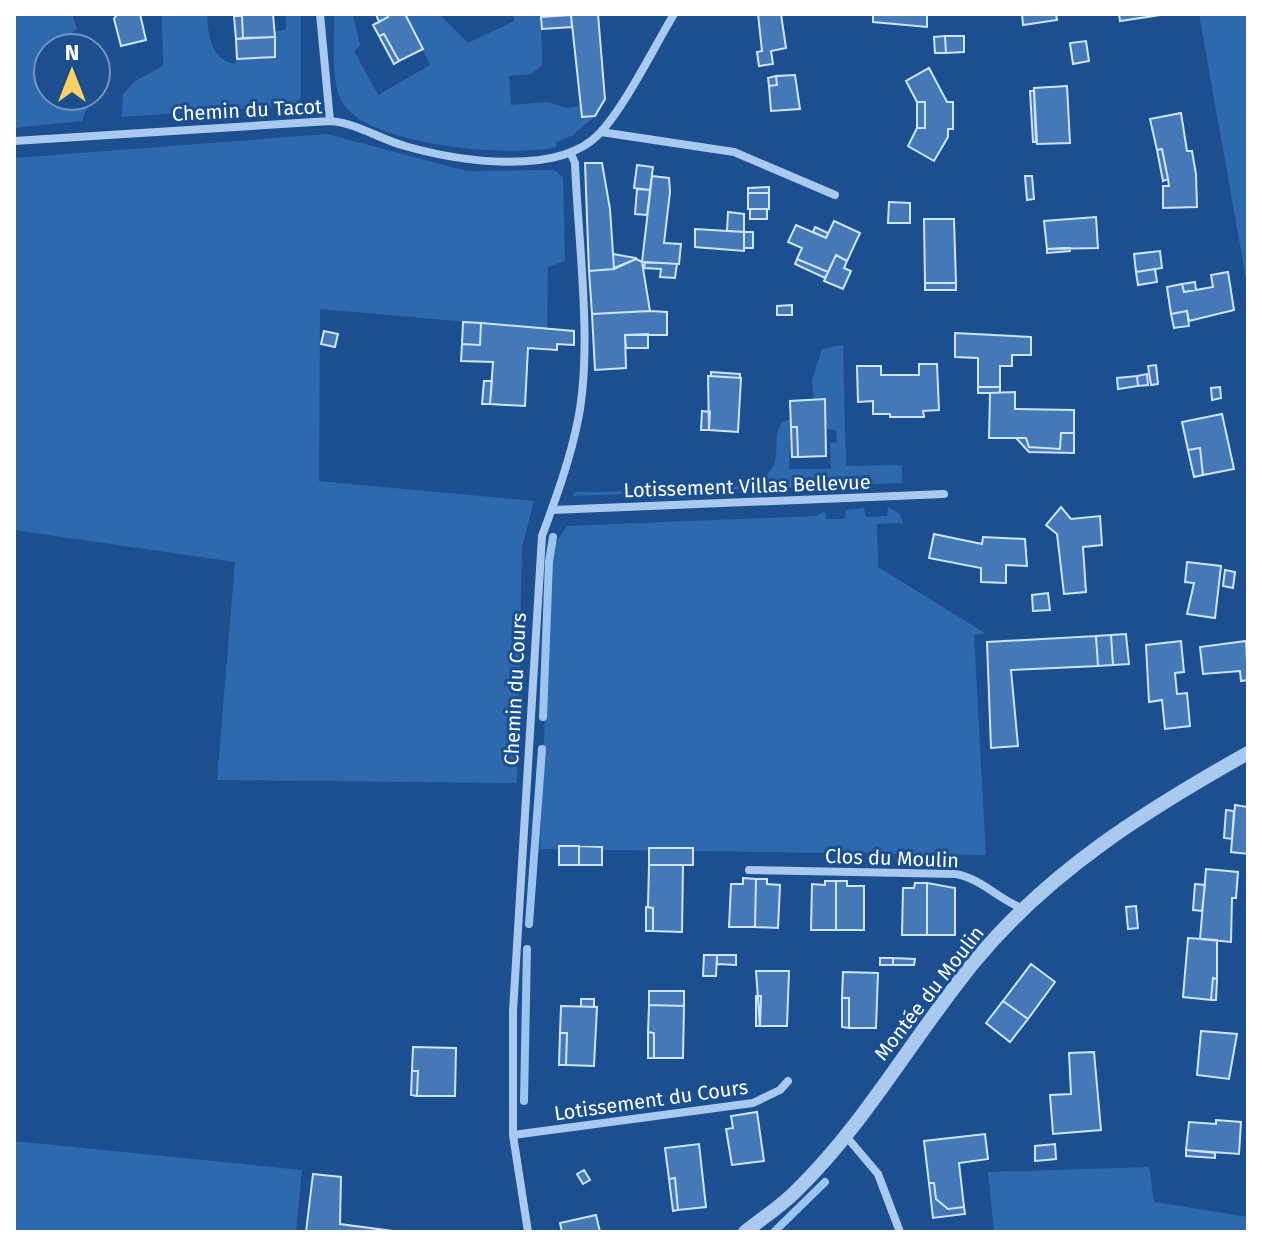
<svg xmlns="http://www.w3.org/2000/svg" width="1262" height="1246" font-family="'Fira Sans',sans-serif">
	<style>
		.green { fill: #2e69ad }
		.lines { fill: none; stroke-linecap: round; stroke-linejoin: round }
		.stream { stroke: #9cc4f0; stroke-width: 8 }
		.building { fill: #4478b7; stroke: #cfe3fa; stroke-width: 2 }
		.minor { stroke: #a9c9ee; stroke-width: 8 }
		.tertiary { stroke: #a9c9ee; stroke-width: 14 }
		.labels { text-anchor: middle; stroke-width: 6; stroke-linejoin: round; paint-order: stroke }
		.street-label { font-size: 20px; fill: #fff; stroke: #1b4f8f }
	</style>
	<rect width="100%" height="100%" fill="#1b4f8f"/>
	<!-- green -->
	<path class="green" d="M14,14H72L77,29L53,48H48V96H86L88,104L82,121L14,128Z
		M162,14H207C208,35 211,60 235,64L237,59L275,57L274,32L286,29V14H301V98L294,105L122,117L123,94L135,81L163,66Z
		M334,14H353L360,46L354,51L378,95L430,65L405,14H439L468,43L514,21V14H541L542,65L531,74L509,76L511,105L547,102L567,108L581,106L582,117L595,116L573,135L555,143L557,147C512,158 363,146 341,100C330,77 335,39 334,14Z
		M1199,14H1248V290Z
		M327,134L467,171L555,170L563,178L565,261L548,267L547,329L320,309L319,481L534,501L522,547L517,783L217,780L235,562L14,530V158Z
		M843,345L846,466L902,465V483L572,496L575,492L661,491C693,476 745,501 771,470C781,457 772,436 782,422L791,419L789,469H831L830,443L837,442L836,430L826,429L825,400H814L812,380L822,349Z
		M888,507L900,514L903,523L877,524L878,567L985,633L974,635L986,855L540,849L551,550L567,526L816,516L825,511L826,519H845L846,510L864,508L866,517L887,516Z
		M14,1141L302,1170L296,1232H14Z
		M1149,1167L1154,1202L1248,1217V1232H994L988,1172Z"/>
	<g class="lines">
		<!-- stream -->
		<path class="stream" d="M543,717L549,561L553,537
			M529,924L542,749
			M524,1101L527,949
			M774,1232L825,1182"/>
	</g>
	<!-- building -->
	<path class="building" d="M117,14H140L146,40L121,46L114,19Z
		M238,14H273L275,37L243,38L242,16Z
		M376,14H386L388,17L379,22Z
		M386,14H405L423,49L399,61L384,34L379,36L373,25L388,17Z
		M541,14H598L605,99L595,116L582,117L571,15L541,17Z
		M758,14H781L786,48L771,51L773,64L759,66L757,52L762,51Z
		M873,14H927V27L873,22Z
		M1022,14H1056L1057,20L1023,25Z
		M1119,14H1167L1120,21Z
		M571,15L572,27L542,29L541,17Z
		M234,16H242L243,38L236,39Z
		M384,34L399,61L394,64L379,36Z
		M945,36H964V52L946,53Z
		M945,36L946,53H935L934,37Z
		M275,37V57L237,59L236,39Z
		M1086,41L1089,61L1073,64L1070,43Z
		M929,68L947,102H953V129H948V137L934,161L908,146L917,128H925V102H917L906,81Z
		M795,75L800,109L771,111L769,86L777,85L776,76Z
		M776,76L777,85L769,86L768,78Z
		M1067,86L1070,143L1037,144L1034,88Z
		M1030,91H1034L1036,142H1033Z
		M917,102H925V128H917Z
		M1181,113L1187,151H1192L1196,174L1197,207L1163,208V186H1169L1168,179L1162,149L1157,150L1150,119Z
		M1162,149L1168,179L1163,181L1157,150Z
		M585,163H602L610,209L614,269L589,271Z
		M637,165L653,167L650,190L634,188Z
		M652,176L669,178L670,192L664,243L681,244L679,264L642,262Z
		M1025,176H1032L1034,199L1027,200Z
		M769,187V193H748V188Z
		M637,189L650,190L647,215L635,214Z
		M748,193H769V209H748Z
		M889,202L910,203V223H888Z
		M750,209H767V219H750Z
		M728,212L744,214V232L727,231Z
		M1096,217L1098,248L1047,249L1044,221Z
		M924,219H954L956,283H925Z
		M834,221L860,233L847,261L836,255L828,272L797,259L802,248L788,242L796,225L826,238Z
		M815,227L828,233L826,238L813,232Z
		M695,229L744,232V251L695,247Z
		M744,232H753V248H744Z
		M1070,248V251L1047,253V249Z
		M1160,251L1162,268L1136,272L1134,254Z
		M613,254L636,258V259L614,268Z
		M836,255L847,261L844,268L851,271L843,289L824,281Z
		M636,259L642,262L650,311L592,314L589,271L614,269Z
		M797,259L828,272L825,278L795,264Z
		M645,262L677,264L675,278L660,277L661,269L644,268Z
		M1155,269L1157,282L1138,285L1136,272Z
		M1228,272L1234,310L1189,321L1187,311L1171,314L1167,287L1182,284L1184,292L1213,287L1211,275Z
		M1195,282L1196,290L1184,292L1182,284Z
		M925,283H956V290H925Z
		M792,305V315H777V306Z
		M650,311L667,312V335H625L626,368L595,370L592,314Z
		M1187,311L1189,326L1174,328L1171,314Z
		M463,322L481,323L480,345L462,344Z
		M481,323L574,331V345L557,344V350L528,348L525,406L490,404L493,362L461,361L462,344L480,345Z
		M324,331L338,334L335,347L321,344Z
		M955,333L1031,337V355H1012V366H1000V393H978V358L955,357Z
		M648,334V348H626L625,335Z
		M919,364H937L939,410L923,411L924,417H890V414H873V401L858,402L857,366H881V375H919Z
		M1156,365L1158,384L1151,385L1148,366Z
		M711,372L740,374V378L711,376Z
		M1147,374L1148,385L1138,386L1137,376Z
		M708,376L741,378L738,432L709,430Z
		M1137,376L1138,386L1118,389L1117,378Z
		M484,381H492L490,404H482Z
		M978,387H1000V393H978Z
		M1220,387L1221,398L1212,400L1211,388Z
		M1015,392V409L1074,410V453L1029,452L1016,438H989L990,393Z
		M825,399L826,456L798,457L797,427H791L790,401Z
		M702,411L710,412L709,430H701Z
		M1222,414L1234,469L1203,475L1200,448L1188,450L1182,422Z
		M791,427H797L798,457H792Z
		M1061,433H1074V453L1029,452L1016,438H1026L1029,447L1060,449Z
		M1200,448L1203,475L1194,477L1188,450Z
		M1061,507L1071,519L1100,516L1102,545L1083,547L1086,592L1064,594L1057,534L1046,525Z
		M934,534L982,544L983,537L1025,539L1027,566L1006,565V583L981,582V568L929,558Z
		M1187,562L1221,566L1215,618L1187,614L1194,583L1185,582Z
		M1225,570L1235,572L1233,588L1223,586Z
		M1048,593L1050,610L1033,611L1032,595Z
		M1126,634L1129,664L1113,665L1111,635Z
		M1111,635L1113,665L1098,666L1096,636Z
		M1096,636L1098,666L1011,670L1018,746L991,748L987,642Z
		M1181,641L1184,672L1175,673L1177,694L1187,693L1190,726L1165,729L1162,700L1149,702L1146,645Z
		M1246,641L1248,680L1241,681L1240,671L1203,674L1200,647Z
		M1235,805L1248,807V854L1231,852Z
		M1226,810L1234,811L1232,839L1224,838Z
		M559,846H579V865H559Z
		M579,846L602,847V865H579Z
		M649,848H693V865H649Z
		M649,865H683L682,932L653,931V908L648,907Z
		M1206,869L1238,872L1236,898H1232L1231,942L1200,939Z
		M743,878L756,879L755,927H729L731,884H743Z
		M756,879H767V884L780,885L778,928L755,927Z
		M825,881H836V930H811L812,884L825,885Z
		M836,881H847V886H864V930H836Z
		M915,883H927V935H902L903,888H914Z
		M927,883L955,888V935H927Z
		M1195,884L1205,885L1202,911L1193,910Z
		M1136,906L1138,928L1128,929L1126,907Z
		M646,907L653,908V931H646Z
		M1188,938L1217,940V979L1213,978L1211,1000L1183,997Z
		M704,955H717L716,976H703Z
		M717,955H736V965L717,964Z
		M880,958H893V965H880Z
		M893,958L915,959L914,965H893Z
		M1031,964L1055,982L1028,1019L1003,1001Z
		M756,971H789L787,1026H760Z
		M843,972L878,973L876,1028H849V998H842Z
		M1213,978L1217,979L1216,1000H1211Z
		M649,991H684V1006L649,1005Z
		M756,996H761L760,1026H756Z
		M842,998H849V1028L842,1027Z
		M581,999H594V1007H581Z
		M1003,1001L1028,1019L1010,1042L986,1023Z
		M649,1005L684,1006L683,1058H654V1033L648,1032Z
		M561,1006L597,1007L594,1066L566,1065L567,1033H560Z
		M1201,1031L1237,1034L1229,1079L1197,1075Z
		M648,1032L654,1033V1058H648Z
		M560,1033H567L566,1065H559Z
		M413,1047L456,1048L455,1096H417L418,1071H412Z
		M1094,1052L1101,1130L1053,1134L1050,1095L1071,1094L1069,1053Z
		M412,1071H418L417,1096L411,1095Z
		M757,1112L764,1161L732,1165L726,1129L733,1128L731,1116Z
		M1216,1120L1241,1122L1239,1154L1186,1150L1189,1122L1216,1124Z
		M985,1134L988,1159L959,1163L964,1207L948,1209L936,1199L934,1183H929L924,1141Z
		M699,1144L706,1207L678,1210L675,1178L669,1179L665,1148Z
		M1055,1144L1056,1159L1035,1161V1146Z
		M1186,1150L1215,1153V1158L1186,1156Z
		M584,1170L590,1180L583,1184L577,1174Z
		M313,1174L341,1177L340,1224L401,1232H306Z
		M675,1178L678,1210L673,1211L669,1179Z
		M929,1183H934L936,1199L948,1209L964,1207L965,1214L933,1218Z
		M596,1215L600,1232H562L560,1223Z"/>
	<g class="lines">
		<!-- minor -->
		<path class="minor" d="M320,14L330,121
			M601,132L734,152L835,195
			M14,141L330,121C357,123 379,139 405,146C457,161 558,177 599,134C626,105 653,49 674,14
			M552,510L944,494
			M749,870L956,874C982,879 999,900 1024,909
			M513,1135L753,1103L780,1090L788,1081
			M845,1135L878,1174L900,1232
			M528,1232L513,1135V1011L542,536C556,498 570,460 578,420C593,346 578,241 575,163L571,154"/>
		<!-- tertiary -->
		<path class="tertiary" d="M745,1232C762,1218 782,1206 797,1190C866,1123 914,1035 975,961C1049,871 1148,809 1248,753"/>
	</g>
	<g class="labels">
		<!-- street labels -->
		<g class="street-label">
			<text transform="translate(247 110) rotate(-3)" y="7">Chemin du Tacot</text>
			<text transform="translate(747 486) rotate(-2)" y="7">Lotissement Villas Bellevue</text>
			<text transform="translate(515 689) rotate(-87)" y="7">Chemin du Cours</text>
			<text transform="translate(892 858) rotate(2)" y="7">Clos du Moulin</text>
			<text transform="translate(929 993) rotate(-52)" y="7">Montée du Moulin</text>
			<text transform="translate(651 1100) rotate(-8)" y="7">Lotissement du Cours</text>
		</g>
	</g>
	<!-- border -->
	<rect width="1262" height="1246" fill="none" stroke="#ffffff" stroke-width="32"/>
	<!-- north arrow -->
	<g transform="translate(72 72)"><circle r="38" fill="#1b4f8f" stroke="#7695bc" stroke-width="2"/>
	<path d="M0-6L14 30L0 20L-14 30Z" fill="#ffd166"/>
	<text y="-12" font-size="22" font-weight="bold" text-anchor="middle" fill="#ffffff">N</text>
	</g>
</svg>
